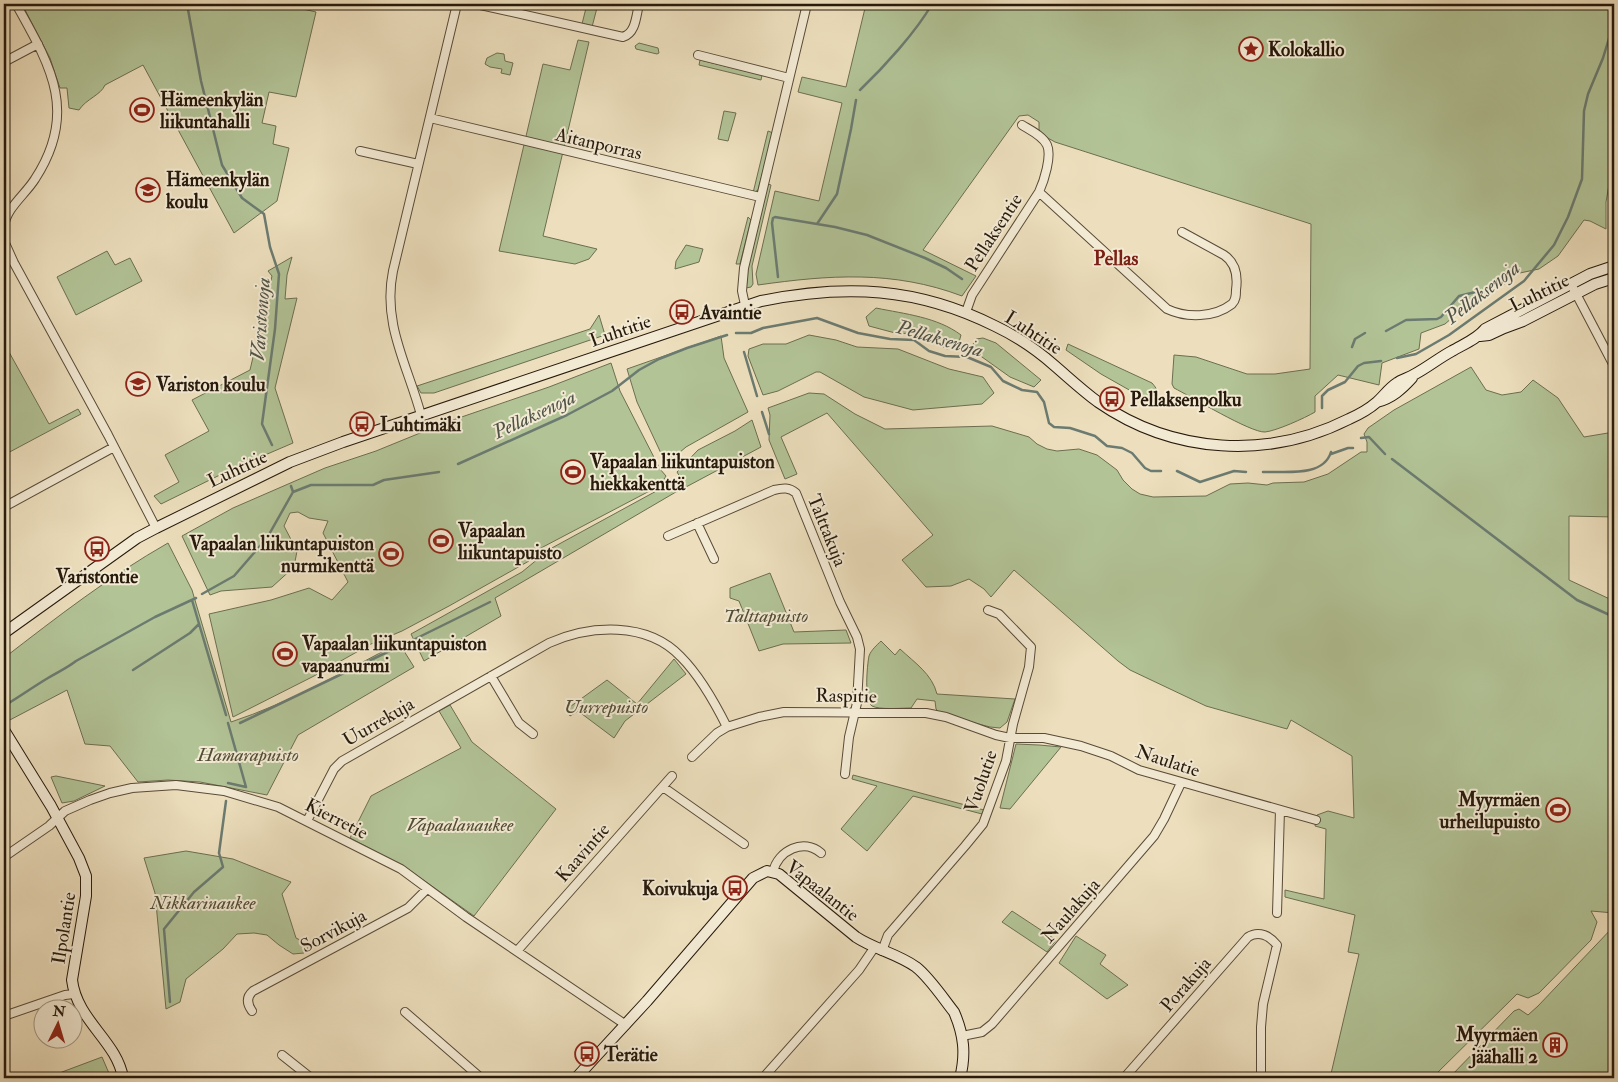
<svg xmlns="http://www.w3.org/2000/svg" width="1618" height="1082" font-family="'IM FELL Double Pica',serif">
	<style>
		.green { fill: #b2c396; stroke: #6c6e51 }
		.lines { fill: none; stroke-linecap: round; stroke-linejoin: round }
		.stream { stroke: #6b7b71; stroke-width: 2.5 }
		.street-casing { stroke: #584b38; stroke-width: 10 }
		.secondary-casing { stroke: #271a0c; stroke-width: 12 }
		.street { stroke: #f3ead4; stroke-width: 8 }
		.secondary { stroke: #f3ead4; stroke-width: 10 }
		.labels { text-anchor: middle; stroke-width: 4; stroke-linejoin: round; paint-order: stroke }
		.poi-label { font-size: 19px; font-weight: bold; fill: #271a0c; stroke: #f3ead4; text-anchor: start }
		.street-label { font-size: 19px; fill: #271a0c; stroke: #f3ead4 }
		.park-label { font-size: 19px; font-style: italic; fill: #514d35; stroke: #f3ead4 }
		.neighbourhood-label { font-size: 20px; font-weight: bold; fill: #7a1f14; stroke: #f3ead4 }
		.water-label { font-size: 20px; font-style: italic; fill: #4f5347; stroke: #f3ead4 }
	</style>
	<rect width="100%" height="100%" fill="#eddfbd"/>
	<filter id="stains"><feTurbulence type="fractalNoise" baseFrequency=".004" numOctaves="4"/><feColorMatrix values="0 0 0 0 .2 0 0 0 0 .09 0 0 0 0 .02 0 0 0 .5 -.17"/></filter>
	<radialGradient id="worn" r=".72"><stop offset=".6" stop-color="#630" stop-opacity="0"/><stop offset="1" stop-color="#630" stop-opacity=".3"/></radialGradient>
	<!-- green -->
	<path class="green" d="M22,4H281L316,12L296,97L269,92L262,123L276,126L273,144L289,148L277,201L234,233L143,65L105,85C101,95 86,99 79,110L69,108L67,88H60L50,58Z
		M587,4H598L592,27L582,24Z
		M866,4H1614V155L1606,202V229L1590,221L1584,220L1558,256L1539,269L1515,274L1506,283L1467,305L1445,324L1421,333L1419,349L1382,363L1379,385L1338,375L1315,396V412C1305,418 1276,431 1265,432C1251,433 1190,396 1174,388L1172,384L1174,355L1196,357L1247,374H1275L1310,369L1311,224L1055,142L1039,133V122L1028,115L1019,116L923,250L976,276L962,296C893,270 829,275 758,285L756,274L775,191L819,201L842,103L798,92L802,77L846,87Z
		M578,40L589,42L543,236L597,249L589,259L575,264L499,251L543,64L570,70Z
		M639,43L658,48L659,53L657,54L636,49L635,46Z
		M497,53L504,54L505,61L513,63L510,75L501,73L502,69L490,67L485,64L487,58Z
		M700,60L762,75L761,80L699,65Z
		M724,111L736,113L728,141L718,139Z
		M768,131L773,133L758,190L753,193Z
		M768,184L771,185L752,266L753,284L751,287L746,288L745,280Z
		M748,217L751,220L740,264H736Z
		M686,245L703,249L699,262L675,269L676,261Z
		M107,251L115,265L130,258L142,281L76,315L57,277Z
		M292,257L287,275L285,299L297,298L275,388L293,443L230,470L161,504L154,496L179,482L165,455L209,431L192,400L250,370L272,276L268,271Z
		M876,308C905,314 937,317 961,335L959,342L947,349L918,332L899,334L869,326L866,317Z
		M599,315L605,335L434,393H421L417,386L590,329Z
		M809,335L836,340L857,347L898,349L949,369L983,377L994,393L982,404L913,410L864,397L820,372H816L778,391L763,395L748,356L749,349L763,344H786Z
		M721,336L724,358L748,412L686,447L666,464L637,402L627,369Z
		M983,338L996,343L1041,380L1034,387L1010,377L975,352L972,346L976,339Z
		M4,343L49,424L78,409L81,414L4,455Z
		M1068,344L1152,383C1159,391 1160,395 1154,404L1101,374L1066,350Z
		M611,363L620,391L660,469L666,476L661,485L541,548L529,561L449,606L402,631L371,644L314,676L233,717L209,614L271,600L309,588L332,600L348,582L323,533L328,521L309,518L298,512L290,513L284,526L297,551L294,567L272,587L221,591L210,595L182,536L233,508L325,468L376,451L447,422L549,387Z
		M1471,367L1486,390L1502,395L1521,392L1533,380L1558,398L1584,437L1614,432V517L1569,516V580L1614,601V913L1591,911L1597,922L1591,940L1539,993L1528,998L1517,994L1432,1078H1330L1359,954L1348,952L1355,915L1285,897V890L1324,899L1326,829L1315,826L1317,815L1328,811L1354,818L1352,756L1291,720L1287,729L1206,706L1130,670L1118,661L1014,570L991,597L984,589L969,579L951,586L926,587L902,560L933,535L827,413L781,437L797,474L785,479L769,440L770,415L768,408L809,393L824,394L855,414L885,429L992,426L1029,437L1037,444L1047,449L1057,451L1079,449L1097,455L1117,470L1123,480L1132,489L1140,494L1153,497L1206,496L1230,484L1248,483L1267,485L1273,483L1304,482L1328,474L1361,452H1367V442L1364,434L1368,428L1394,410Z
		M752,420L761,447L686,487L677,472L698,450L735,431Z
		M668,482L677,484L681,489L495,598L501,616L424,661L411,634L522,572L550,549L660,489Z
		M168,543L192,590L231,722C289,703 345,671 399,643L414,667L298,735L267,795L200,782L168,780L138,782L110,746L85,744L67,690L6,722L4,718V658C57,617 110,576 168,543Z
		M770,573L794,632L846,630L851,643L783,644L759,651L739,601L730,598V588Z
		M881,641L895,655L900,649C915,663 932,674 937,694L1015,699L1007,722L1000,728L990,727L941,714L936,709L935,701L917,699L911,708C902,708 879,710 872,706C864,701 867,666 869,656C871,650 877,645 881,641Z
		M674,659L686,674L625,721L614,738L578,711L570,716L567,709L607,680L637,704Z
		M450,705L472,742L556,809L474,916L405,867L350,838L371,796L461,748L439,711Z
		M1016,744L1039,745L1061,747L1010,809L1000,808Z
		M853,775L984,810L982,814L913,796L867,851L841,829L877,786L852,779Z
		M56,776L105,786L74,801L62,803L51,777Z
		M186,851L233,859L291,882L282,894L296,938L304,942L308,948L304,953L293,954L279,945L267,935L254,933L237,934L223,949L186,979L180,1002L166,1009L155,893L144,858Z
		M1012,911L1056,940L1047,952L1002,922Z
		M1614,926V1078H1449L1514,1011L1519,1009L1528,1015L1538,1006Z
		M1076,936L1106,955L1100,964L1128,985L1107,999L1059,963Z
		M102,1057L111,1078H46Z"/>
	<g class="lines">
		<!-- stream -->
		<path class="stream" d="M187,4L201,81L222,165L242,198L264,214L270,247L279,274L275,329L262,424L272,445
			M860,90C884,67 916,32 932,4
			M817,224L837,194L851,129L856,100
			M778,277L772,223L773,218L775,217L835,227L867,235L925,258L946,268L962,279
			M1386,331L1406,320L1437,319L1441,317L1459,296L1496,287L1511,278
			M736,333H751L763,328L817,318L858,333L890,339L914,340L929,351L945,356L967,357L991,367L1003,381L1022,390L1037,392L1044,402L1049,423L1054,427L1070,428L1095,436L1107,446L1122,448L1132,453L1145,468L1151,471H1161
			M1352,347L1355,339L1365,333
			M744,352L757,396
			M1397,358L1416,354L1449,335L1524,281L1554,245L1568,217L1582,179L1584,111L1588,94L1603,58L1614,22
			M1322,408V396L1328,390L1345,382L1358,366L1364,363L1381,361
			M762,412L769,434
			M1361,438L1369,437L1385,454
			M1331,454L1348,448H1353
			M1392,459L1577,600L1614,617
			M458,464L567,415L612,391L639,370L659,359L687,348L727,335
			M1177,471L1200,482L1234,471L1246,472
			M1263,472C1284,471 1323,478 1331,452
			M291,486L293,492
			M293,492L311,485H373L384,480L439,472
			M202,594L234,576L267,538L293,492
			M192,600L226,715
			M413,640L490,602
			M133,670L190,633L199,624
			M4,706C19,697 33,687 48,678C58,672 67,668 76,661L155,617L196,598
			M228,723L246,787L228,783
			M240,723L404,644
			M170,1002L164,929L194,892L223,867L219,853L226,801"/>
		<!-- street casing -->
		<g class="street-casing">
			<path id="street" d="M476,4L623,37C636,33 636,16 639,4
				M698,55L789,78
				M4,62L38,44
				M430,118L760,197
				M360,151L418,164
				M1039,192L1167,309C1186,318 1214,318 1232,304C1236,300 1236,295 1236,290C1238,276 1236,263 1224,255L1182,232
				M4,227C6,208 25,195 35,179C79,112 50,65 16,4
				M4,236L5,243L14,263L108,435L156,528
				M1571,284L1614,366
				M745,305L742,291L744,268L807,4
				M966,312L972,295L1039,192C1044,181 1052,156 1047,145C1043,136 1030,130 1022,125
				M421,415C408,366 382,324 393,271L457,4
				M4,507L114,447
				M697,523L714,559
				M668,536L774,490C783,488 789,487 796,493L840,602L857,637L860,649L857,703L849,737L845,774
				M491,676L519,723L533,734
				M692,757L717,733L727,727L759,717L784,712L926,713L946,717L996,735L1010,738H1044L1081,746L1111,756L1139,770L1316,820
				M663,787L744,844
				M307,821L334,769L342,761L549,643C590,625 647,621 681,657C699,675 716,705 727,727
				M4,857L49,826L65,811L90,800L110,793L132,788L176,785L224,791L278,807L401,869L466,917L626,1025
				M773,872C778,850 804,838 821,853
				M1277,913L1280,810
				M517,951L672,776
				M882,951L888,935L965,846L983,824L1006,761L1013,724L1029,667L1031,647L999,614L988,610
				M252,1011C247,1004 246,997 253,991L408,908L427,889
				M405,1012L481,1078
				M4,1016L65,995L74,994
				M962,1036L982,1032L992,1024L1154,836L1164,819L1181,783
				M282,1055L311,1078
				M763,1078L859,970L874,948
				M1124,1078L1248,937C1259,930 1270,936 1277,945L1263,1004L1261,1027V1078"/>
		</g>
		<!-- secondary casing -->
		<g class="secondary-casing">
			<path id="secondary" d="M1480,336L1489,335L1504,328L1523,321L1595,284L1614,278
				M1377,402C1392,398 1402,389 1412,378
				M4,633L137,538L156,528L290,462L343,442L761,301C845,284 917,287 995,326C1016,336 1037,350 1055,366C1069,378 1083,391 1098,402C1173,454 1268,460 1349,419C1358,415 1369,409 1377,402C1384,396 1388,389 1397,383C1402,379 1409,378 1415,374C1428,367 1439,358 1452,351C1464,344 1477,339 1485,329L1590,274L1614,266
				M4,730L51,806L79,858L86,876V896L72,980C77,1021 117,1041 123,1078
				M576,1078L647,1001L753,878L767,871L779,874L856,937C874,949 898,954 916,967C929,977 943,998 954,1012C964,1035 966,1054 960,1078"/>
		</g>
		<!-- street -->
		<use href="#street" class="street"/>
		<!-- secondary -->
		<use href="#secondary" class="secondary"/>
	</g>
	<!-- icons -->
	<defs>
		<g id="sight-ring" transform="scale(1.25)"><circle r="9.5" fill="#f3ead4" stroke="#8f2418" stroke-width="1.5"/><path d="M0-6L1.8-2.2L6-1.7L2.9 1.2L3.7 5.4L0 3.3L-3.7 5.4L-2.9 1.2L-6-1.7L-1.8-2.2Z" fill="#8f2418"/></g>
		<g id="stadium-ring" transform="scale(1.25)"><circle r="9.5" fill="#f3ead4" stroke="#8f2418" stroke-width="1.5"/><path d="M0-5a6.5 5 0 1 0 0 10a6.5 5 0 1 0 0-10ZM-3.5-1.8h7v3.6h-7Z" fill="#8f2418"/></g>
		<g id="school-ring" transform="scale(1.25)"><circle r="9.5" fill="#f3ead4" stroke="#8f2418" stroke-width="1.5"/><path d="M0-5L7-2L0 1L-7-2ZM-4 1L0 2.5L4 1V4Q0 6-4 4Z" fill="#8f2418"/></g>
		<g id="bus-ring" transform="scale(1.25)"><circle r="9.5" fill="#f3ead4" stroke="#8f2418" stroke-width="1.5"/><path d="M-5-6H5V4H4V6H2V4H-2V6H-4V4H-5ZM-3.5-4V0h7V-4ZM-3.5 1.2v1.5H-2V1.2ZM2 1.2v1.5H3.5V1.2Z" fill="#8f2418"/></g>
		<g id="building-ring" transform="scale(1.25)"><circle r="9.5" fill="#f3ead4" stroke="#8f2418" stroke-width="1.5"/><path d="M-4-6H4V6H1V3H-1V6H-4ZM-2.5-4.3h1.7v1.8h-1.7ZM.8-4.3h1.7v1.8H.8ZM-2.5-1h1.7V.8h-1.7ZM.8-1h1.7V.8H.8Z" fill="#8f2418"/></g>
	</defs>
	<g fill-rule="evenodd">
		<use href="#sight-ring" x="1251" y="49"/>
		<use href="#stadium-ring" x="142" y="110"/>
		<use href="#school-ring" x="148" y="190"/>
		<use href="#bus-ring" x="682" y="312"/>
		<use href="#school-ring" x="138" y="384"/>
		<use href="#bus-ring" x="1112" y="399"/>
		<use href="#bus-ring" x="362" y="424"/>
		<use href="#stadium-ring" x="573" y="472"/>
		<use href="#stadium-ring" x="441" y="541"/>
		<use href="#bus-ring" x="97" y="549"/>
		<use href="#stadium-ring" x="391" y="554"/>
		<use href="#stadium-ring" x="285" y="654"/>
		<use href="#stadium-ring" x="1558" y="810"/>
		<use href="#bus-ring" x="735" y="888"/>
		<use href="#building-ring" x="1555" y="1045"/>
		<use href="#bus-ring" x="587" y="1054"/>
	</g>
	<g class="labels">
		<!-- poi labels -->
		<g class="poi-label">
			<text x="1268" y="56">Kolokallio</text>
			<text x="160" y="106">Hämeenkylän<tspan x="160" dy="22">liikuntahalli</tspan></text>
			<text x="166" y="186">Hämeenkylän<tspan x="166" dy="22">koulu</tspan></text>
			<text x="700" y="319">Avaintie</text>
			<text x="156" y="391">Variston koulu</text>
			<text x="1130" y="406">Pellaksenpolku</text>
			<text x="380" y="431">Luhtimäki</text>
			<text x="590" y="468">Vapaalan liikuntapuiston<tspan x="590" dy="22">hiekkakenttä</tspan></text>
			<text x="458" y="537">Vapaalan<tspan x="458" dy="22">liikuntapuisto</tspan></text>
			<text x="374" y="550" text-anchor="end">Vapaalan liikuntapuiston<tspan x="374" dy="22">nurmikenttä</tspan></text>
			<text x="97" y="583" text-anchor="middle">Varistontie</text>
			<text x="302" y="650">Vapaalan liikuntapuiston<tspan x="302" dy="22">vapaanurmi</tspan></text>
			<text x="1540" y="806" text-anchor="end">Myyrmäen<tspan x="1540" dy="22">urheilupuisto</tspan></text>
			<text x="718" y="895" text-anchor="end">Koivukuja</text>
			<text x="1538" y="1041" text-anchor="end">Myyrmäen<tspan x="1538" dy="22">jäähalli 2</tspan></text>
			<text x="604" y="1061">Terätie</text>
		</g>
		<!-- street labels -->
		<g class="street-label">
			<text transform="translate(599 143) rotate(13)" y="7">Aitanporras</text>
			<text transform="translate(993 232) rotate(-57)" y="7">Pellaksentie</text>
			<text transform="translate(1539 292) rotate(-26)" y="7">Luhtitie</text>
			<text transform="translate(620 330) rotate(-19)" y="7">Luhtitie</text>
			<text transform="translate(1034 332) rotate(33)" y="7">Luhtitie</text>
			<text transform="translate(237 468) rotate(-25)" y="7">Luhtitie</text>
			<text transform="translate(828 530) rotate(68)" y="7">Talttakuja</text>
			<text transform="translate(846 695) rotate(1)" y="7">Raspitie</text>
			<text transform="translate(378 721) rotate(-30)" y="7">Uurrekuja</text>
			<text transform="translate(1168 760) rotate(18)" y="7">Naulatie</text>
			<text transform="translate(980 781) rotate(-71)" y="7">Vuolutie</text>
			<text transform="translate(337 818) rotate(27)" y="7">Kierretie</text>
			<text transform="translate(582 852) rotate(-49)" y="7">Kaavintie</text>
			<text transform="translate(823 890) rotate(38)" y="7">Vapaalantie</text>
			<text transform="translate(1070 910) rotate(-49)" y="7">Naulakuja</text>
			<text transform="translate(63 928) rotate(-81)" y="7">Ilpolantie</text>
			<text transform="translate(333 930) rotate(-28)" y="7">Sorvikuja</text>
			<text transform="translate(1185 984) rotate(-49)" y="7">Porakuja</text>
		</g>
		<!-- park labels -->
		<g class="park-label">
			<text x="766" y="622">Talttapuisto</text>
			<text x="606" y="713">Uurrepuisto</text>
			<text x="248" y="761">Hamarapuisto</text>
			<text x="460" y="831">Vapaalanaukee</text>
			<text x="203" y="909">Nikkarinaukee</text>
		</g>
		<!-- neighbourhood labels -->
		<g class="neighbourhood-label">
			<text x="1116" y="265">Pellas</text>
		</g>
		<!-- water labels -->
		<g class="water-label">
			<text transform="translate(1482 292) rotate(-38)" y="7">Pellaksenoja</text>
			<text transform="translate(260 319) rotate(-86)" y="7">Varistonoja</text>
			<text transform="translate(940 338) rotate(16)" y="7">Pellaksenoja</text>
			<text transform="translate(534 414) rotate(-25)" y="7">Pellaksenoja</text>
		</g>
	</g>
	<!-- margin -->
	<rect width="1618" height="1082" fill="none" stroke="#eddfbd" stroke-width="20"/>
	<rect x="5" y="5" width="1608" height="1072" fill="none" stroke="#271a0c" stroke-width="2.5"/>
	<rect x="10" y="10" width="1598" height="1062" fill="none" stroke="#271a0c"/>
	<!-- north arrow -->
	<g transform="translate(58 1024) rotate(5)"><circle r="24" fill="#f3ead4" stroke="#a19784"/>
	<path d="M0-4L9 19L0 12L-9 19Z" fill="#8f2418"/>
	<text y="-8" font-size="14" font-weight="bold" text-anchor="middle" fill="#271a0c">N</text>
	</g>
	<rect width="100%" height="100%" filter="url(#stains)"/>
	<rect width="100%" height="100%" fill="url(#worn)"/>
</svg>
